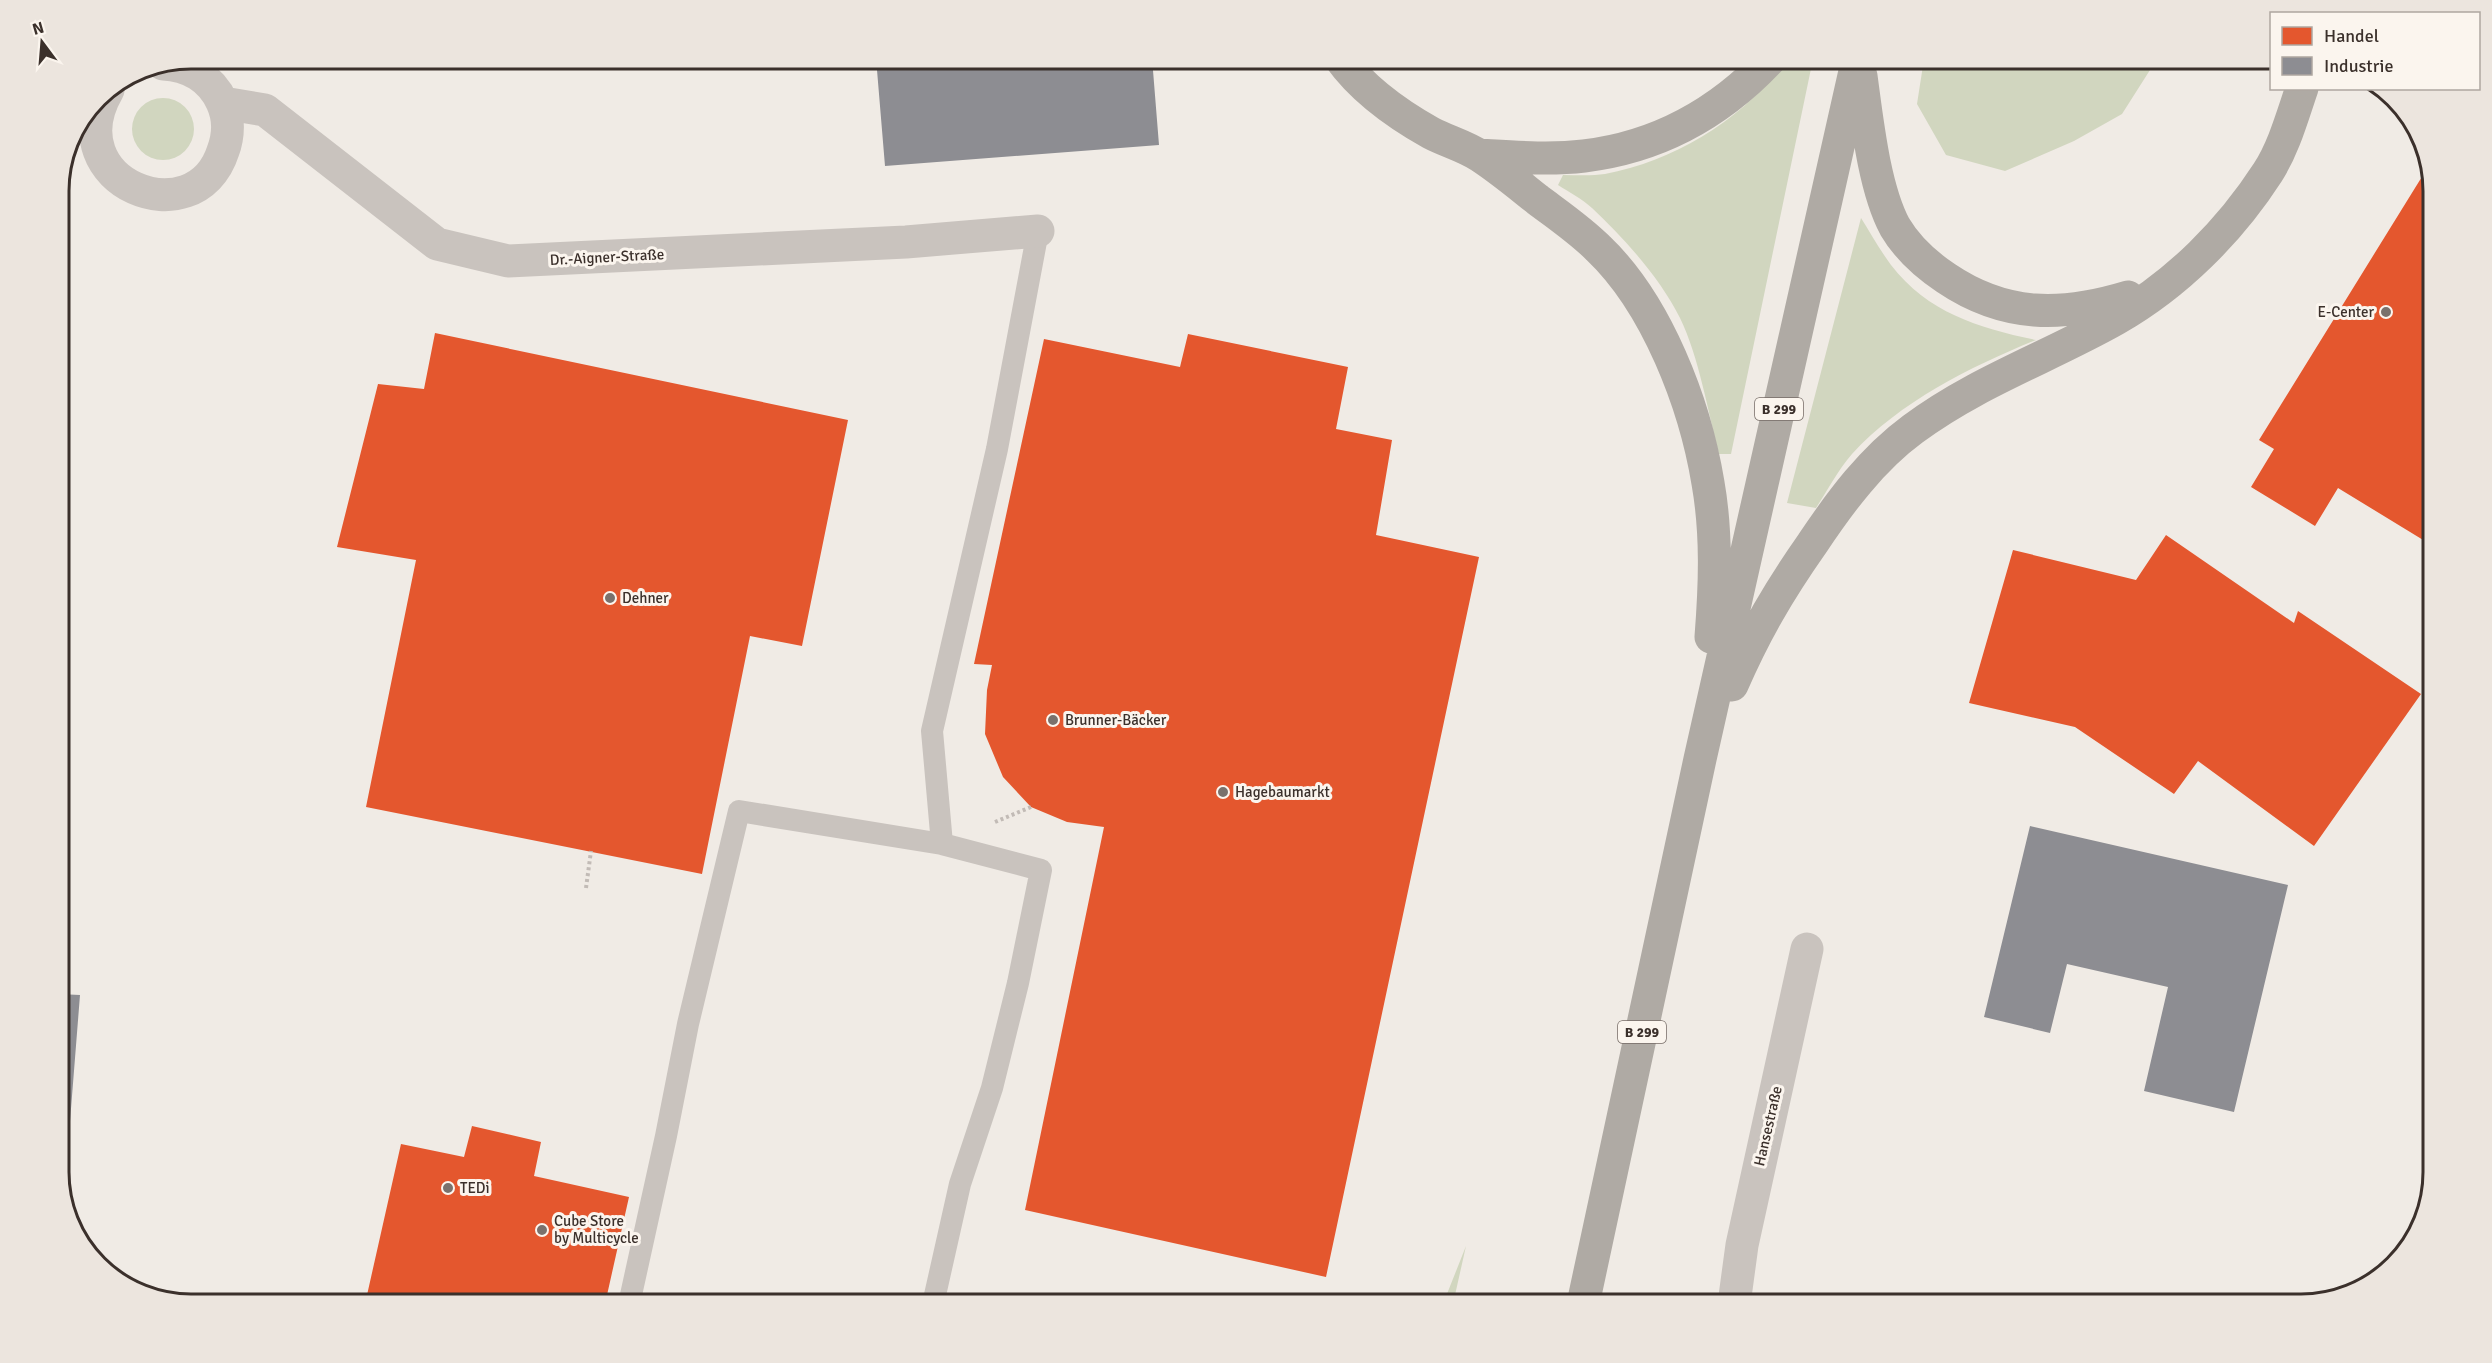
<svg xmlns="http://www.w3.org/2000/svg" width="2492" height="1363" font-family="Signika,sans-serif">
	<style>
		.green { fill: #d1d6bf }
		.shops { fill: #e4572e }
		.industry { fill: #8d8d92 }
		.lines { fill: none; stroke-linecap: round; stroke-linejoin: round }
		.path { stroke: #c2bbb6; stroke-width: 4; stroke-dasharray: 3 3; stroke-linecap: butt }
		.lane { stroke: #c9c3be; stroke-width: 22 }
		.street { stroke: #c9c3be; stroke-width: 33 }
		.highway { stroke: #afaaa4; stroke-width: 33 }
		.poi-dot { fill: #7a716c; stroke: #fbf5ee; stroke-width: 2 }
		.labels { text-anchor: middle; stroke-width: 6; stroke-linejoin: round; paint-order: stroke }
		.shield { fill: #fbf5ee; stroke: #756b66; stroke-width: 1.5 }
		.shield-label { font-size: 14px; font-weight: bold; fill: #3b302b }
		.street-label { font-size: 15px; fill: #3b302b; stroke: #fbf5ee }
		.poi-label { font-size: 15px; fill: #3b302b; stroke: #fbf5ee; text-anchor: start }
		.rim { fill: none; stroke: #3b302b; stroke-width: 3 }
	</style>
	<rect width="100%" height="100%" fill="#f0ebe5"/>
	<!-- green -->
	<path class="green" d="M1787,59H1813L1731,454H1719C1708,412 1699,357 1680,318C1660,278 1625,239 1592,208C1582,199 1569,192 1558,185L1563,175C1577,175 1592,176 1605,174C1676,161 1745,118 1787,59Z
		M1924,59V58L2157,59L2122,114L2074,141L2005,171L1946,155L1917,104Z
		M132 129a31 31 0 1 1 62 0a31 31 0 1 1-62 0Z
		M1861,218C1871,234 1880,250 1891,265C1928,313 1979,328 2036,340C1970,367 1901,401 1852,454C1838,470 1827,491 1816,508L1787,503Z
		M1466,1246L1453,1304H1443Z"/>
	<!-- shops -->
	<path class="shops" d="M2428,167L2433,183V546L2338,488L2315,526L2251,487L2274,449L2259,440Z
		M435,333L848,420L802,646L750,636L702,874L366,807L416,560L337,547L378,384L424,389Z
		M1188,334L1348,367L1336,429L1392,440L1376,535L1479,557L1326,1277L1025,1210L1104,827L1067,822L1031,807L1003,777L985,734L987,690L992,665L974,664L1044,339L1180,367Z
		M2166,535L2294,623L2298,611L2421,694L2314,846L2198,761L2174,794L2075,727L1969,703L2013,550L2136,580Z
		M472,1126L541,1142L534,1176L629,1197L605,1304H365L401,1144L464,1157Z"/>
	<!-- industry -->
	<path class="industry" d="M876,58H1152L1159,145L885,166Z
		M2030,826L2288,885L2234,1112L2144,1091L2168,987L2067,964L2050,1033L1984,1017Z
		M59,994L80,995L64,1197L59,1181Z"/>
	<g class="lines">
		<!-- path -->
		<path class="path" d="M995,822L1031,807
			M586,888L591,851"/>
		<!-- lane -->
		<path class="lane" d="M942,844L932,731L997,449L1038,231
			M629,1304L666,1136L688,1024L739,811L942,844L1041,870L1018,983L992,1088L960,1184L933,1304"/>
		<!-- street -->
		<path class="street" d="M108,90C54,183 195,238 223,151C229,135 229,117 222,102C211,78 189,65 163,64
			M223,103L265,110L437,244L508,261L906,242L1038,231
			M1734,1304L1742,1245L1807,949"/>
		<!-- highway -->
		<path class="highway" d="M1340,58C1363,90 1397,114 1431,133C1446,141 1465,146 1480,156C1500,169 1519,185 1538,200C1558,215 1580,230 1598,248C1657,304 1695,404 1708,483C1717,534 1715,586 1711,637
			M1861,76C1867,120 1874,188 1895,227C1908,249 1925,264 1946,278C2005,318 2062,317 2128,297
			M1478,155C1513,157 1549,160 1584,156C1659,147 1720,113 1771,58
			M1732,685C1755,632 1779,591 1812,544C1840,502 1872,459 1913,429C1976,382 2049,357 2116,319C2177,284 2230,231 2268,172C2284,147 2292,117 2302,88
			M1583,1304L1700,759L1858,58"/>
	</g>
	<!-- markers -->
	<g class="poi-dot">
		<circle cx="2386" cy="312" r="6"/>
		<circle cx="610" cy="598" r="6"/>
		<circle cx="1053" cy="720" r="6"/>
		<circle cx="1223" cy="792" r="6"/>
		<circle cx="448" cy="1188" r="6"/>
		<circle cx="542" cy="1230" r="6"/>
	</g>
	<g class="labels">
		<!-- shield labels -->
		<g class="shield">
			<rect x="1755" y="398" width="48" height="22" rx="4.5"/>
			<rect x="1618" y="1021" width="48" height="22" rx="4.5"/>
		</g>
		<g class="shield-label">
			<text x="1779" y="414">B 299</text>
			<text x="1642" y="1037">B 299</text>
		</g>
		<!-- street labels -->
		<g class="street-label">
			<text transform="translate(607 257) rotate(-3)" y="5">Dr.-Aigner-Straße</text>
			<text transform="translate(1768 1126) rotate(-77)" y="5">Hansestraße</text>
		</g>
		<!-- poi labels -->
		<g class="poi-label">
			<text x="2374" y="317" text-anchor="end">E-Center</text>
			<text x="622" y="603">Dehner</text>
			<text x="1065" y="725">Brunner-Bäcker</text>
			<text x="1235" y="797">Hagebaumarkt</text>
			<text x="460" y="1193">TEDi</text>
			<text x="554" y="1226">Cube Store<tspan x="554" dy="17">by Multicycle</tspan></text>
		</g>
	</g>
	<!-- crop -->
	<path d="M0 0H2492V1363H0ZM191 69H2301A122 122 0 0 1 2423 191V1172A122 122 0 0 1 2301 1294H191A122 122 0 0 1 69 1172V191A122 122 0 0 1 191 69Z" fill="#ece5de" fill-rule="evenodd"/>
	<path class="rim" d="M191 69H2301A122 122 0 0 1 2423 191V1172A122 122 0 0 1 2301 1294H191A122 122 0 0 1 69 1172V191A122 122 0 0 1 191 69Z"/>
	<!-- legend -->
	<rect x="2270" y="12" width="210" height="78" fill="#fbf5ee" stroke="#aea6a0" stroke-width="1.5"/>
	<rect x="2282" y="27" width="30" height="18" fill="#e4572e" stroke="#aea6a0" stroke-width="1.5"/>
	<text x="2324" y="42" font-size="18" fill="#3b302b">Handel</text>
	<rect x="2282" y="57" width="30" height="18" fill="#8d8d92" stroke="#aea6a0" stroke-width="1.5"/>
	<text x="2324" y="72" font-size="18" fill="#3b302b">Industrie</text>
	<!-- north arrow -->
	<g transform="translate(42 42) rotate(344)" stroke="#fbf5ee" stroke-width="4.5" paint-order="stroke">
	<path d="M0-4.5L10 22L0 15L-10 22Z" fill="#3b302b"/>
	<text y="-9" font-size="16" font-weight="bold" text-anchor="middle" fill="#3b302b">N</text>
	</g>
</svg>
